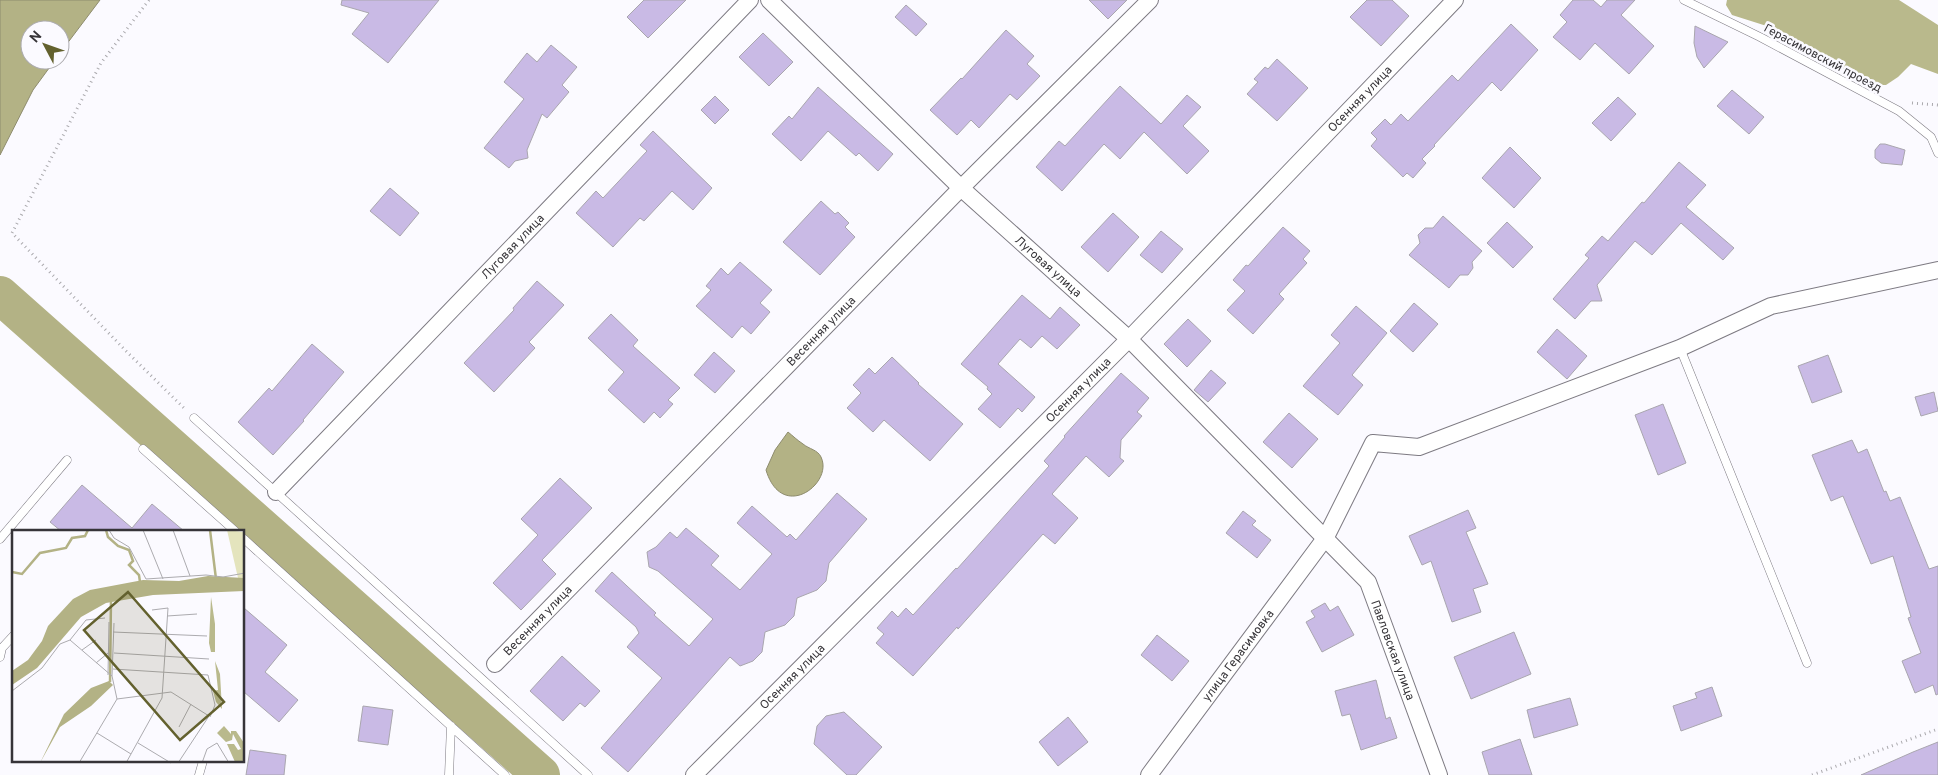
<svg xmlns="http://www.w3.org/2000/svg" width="1938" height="775" font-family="Overpass,sans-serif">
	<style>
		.forest { fill: #b9b98c }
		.water { fill: #b3b285; stroke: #8e8c6e }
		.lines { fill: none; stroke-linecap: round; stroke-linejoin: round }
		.river { stroke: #b3b285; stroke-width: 38 }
		.building { fill: #c9bae5; stroke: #a9a6ae }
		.service-casing { stroke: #7d7a82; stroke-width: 9 }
		.minor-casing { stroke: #7d7a82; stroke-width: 18 }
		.path { stroke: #aaa9ad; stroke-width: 3; stroke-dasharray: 1 4; stroke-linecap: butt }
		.service { stroke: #fff; stroke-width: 8 }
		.minor { stroke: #fff; stroke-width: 16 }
		.labels { text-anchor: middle; stroke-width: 5; stroke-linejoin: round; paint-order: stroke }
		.street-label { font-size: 12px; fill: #363438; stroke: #fbfaff }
		.inset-river { fill: none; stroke: #b3b285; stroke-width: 2.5 }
		.inset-road { fill: none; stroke: #acabaf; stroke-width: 1 }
		.view { fill: #63612e; fill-opacity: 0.15; stroke: #63612e; stroke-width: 2.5 }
		.inset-edge { fill: none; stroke: #363438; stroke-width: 2.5 }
	</style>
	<rect width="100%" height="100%" fill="#fbfaff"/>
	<!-- forest -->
	<path class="forest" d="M1727,0H1899L1938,25V74L1911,64L1898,77L1886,85H1870L1773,28L1732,15L1726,5Z"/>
	<!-- water -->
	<path class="water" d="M0,0H100L60,53V30H30V60H55L33,90L0,155Z
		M788,432C793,436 797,440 803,444C809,449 818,450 821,457C834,483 782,523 766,470L775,450Z"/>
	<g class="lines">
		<!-- river -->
		<path class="river" d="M0,295L541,775"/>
	</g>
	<!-- building -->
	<path class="building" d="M342,0H439L388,63L352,34L369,13L341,5Z
		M644,0H686L648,38L627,17Z
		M1089,0H1127L1108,19Z
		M1367,0H1392L1409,16L1381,46L1350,17Z
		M1573,0H1593L1601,7L1607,0H1635L1621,15L1654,46L1629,74L1595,43L1580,60L1553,37L1567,22L1560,15Z
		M906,5L927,24L916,36L895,17Z
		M1511,24L1538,50L1501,91L1492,82L1434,145L1435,146L1422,159L1426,163L1413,178L1407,173L1403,177L1371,146L1377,139L1371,133L1385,119L1391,125L1401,114L1408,121L1452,75L1458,81Z
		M1695,26L1728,42L1704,68L1697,57L1694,43Z
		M1006,30L1034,56L1027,64L1040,76L1017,100L1010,94L979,128L971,120L957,135L930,110L961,78L962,79Z
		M763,33L793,62L769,86L739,57Z
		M551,45L577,67L562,85L569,92L547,118L542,114L527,150L528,158L515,161L509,168L484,148L524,99L504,82L527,53L537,62Z
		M1277,59L1308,88L1277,121L1247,94L1258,82L1254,79L1265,67L1268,69Z
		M1120,86L1161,124L1187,95L1201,107L1183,126L1209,151L1187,174L1144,132L1120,159L1104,144L1062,191L1036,167L1059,141L1065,146Z
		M818,87L893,154L878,171L859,153L856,156L828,131L801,161L772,134L789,116L792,119Z
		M1732,90L1764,117L1749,134L1717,106Z
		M715,96L729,110L715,124L701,110Z
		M1618,97L1636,114L1611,141L1592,123Z
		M653,131L712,188L693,210L672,191L644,221L640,218L613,247L576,213L596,191L603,198L647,151L640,145Z
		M1880,144H1885L1905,150L1902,165L1881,163L1875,158V150Z
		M1510,147L1541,178L1514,208L1482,178Z
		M1679,162L1706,185L1686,207L1734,248L1723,260L1681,223L1652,255L1635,241L1597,285L1602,301H1591L1575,319L1553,299L1589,258L1585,255L1602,236L1608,241L1642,202L1644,203Z
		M390,188L419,213L400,236L370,211Z
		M821,201L835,214L838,212L849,223L845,227L855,237L820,275L783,242Z
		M1113,213L1139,237L1108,272L1081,247Z
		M1443,216L1482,251L1472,262L1473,268L1468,275H1460L1449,288L1409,255L1420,243L1418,235L1425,228H1433Z
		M1507,222L1533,247L1513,268L1487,243Z
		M1283,227L1310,251L1303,259L1307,263L1279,294L1284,299L1253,334L1227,310L1245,291L1233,280L1246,265L1248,266Z
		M1161,231L1183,249L1162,273L1140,255Z
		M740,262L772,290L760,303L770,312L751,334L742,326L732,338L696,306L711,290L706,286L721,268L728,275Z
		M537,281L564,305L529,342L535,348L494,392L464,363L514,310L513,308Z
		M1022,295L1050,319L1060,307L1080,325L1057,349L1042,336L1031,348L1020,339L998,364L1035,397L1022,412L1018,408L1000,428L978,409L992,394L987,389L988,387L961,364Z
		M1414,303L1438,324L1413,352L1390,331Z
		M1356,306L1387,333L1352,375L1363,385L1338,415L1303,386L1340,343L1331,335Z
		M611,314L638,340L633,346L680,388L668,400L673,404L660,418L654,412L644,423L608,390L624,372L588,338Z
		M1188,319L1211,341L1187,367L1164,344Z
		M1557,329L1587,356L1567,379L1537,352Z
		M312,344L344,372L303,420L304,421L273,455L238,422L269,388L272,391Z
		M714,352L735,371L715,393L694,375Z
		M1828,355L1842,392L1812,403L1798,366Z
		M892,357L919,383L918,384L963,424L930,461L884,420L873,432L847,408L861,393L853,385L869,368L875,374Z
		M1211,370L1226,383L1208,402L1194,390Z
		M1121,373L1149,398L1137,412L1142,416L1121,440L1120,458L1124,461L1109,477L1086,456L1052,494L1078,518L1055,544L1043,534L958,629L957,627L913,676L876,643L884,634L877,628L892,611L898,617L906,608L913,615L956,568L957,569L1049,466L1044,461L1065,437L1064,436Z
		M1934,392L1938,411L1921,416L1915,397Z
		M1663,404L1686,463L1658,475L1635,415Z
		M1289,413L1318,439L1292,468L1263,442Z
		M1852,440L1858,453L1867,449L1884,492L1886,491L1890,501L1900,497L1929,569L1938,566V694L1936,695L1933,685L1915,693L1902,661L1921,653L1908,618L1911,617L1893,556L1871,564L1843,496L1831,501L1812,455Z
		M560,478L592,508L542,560L556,574L521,610L493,583L538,535L521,519Z
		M82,485L132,528L152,504L184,531H61L50,522Z
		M837,493L867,519L829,563L826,581L817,590L797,598L794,616L785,625L765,632L762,652L753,661L740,666L730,657L628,772L601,748L662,678L627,647L639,633L636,627L595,591L612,572L656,613L654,615L689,646L713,619L658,571L649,567L647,552L656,547L670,532L677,538L686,528L719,556L711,565L740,590L772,554L737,523L752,506L787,537L790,534L796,540Z
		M1468,510L1476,528L1466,532L1488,584L1473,589L1481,612L1452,622L1431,561L1422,565L1409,536Z
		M1243,511L1256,521L1252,525L1271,540L1257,558L1226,533Z
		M1325,603L1330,611L1338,606L1354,635L1322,652L1306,622L1315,617L1311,611Z
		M244,608L287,645L265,672L298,700L279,722L244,692Z
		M1514,632L1531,674L1471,699L1454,657Z
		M1157,635L1189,661L1172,681L1141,655Z
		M562,656L600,691L585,707L580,703L563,721L530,691Z
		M1376,680L1386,719L1390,717L1397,738L1361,750L1350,714L1342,716L1335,691Z
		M1712,687L1722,716L1681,731L1673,706L1697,698L1695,693Z
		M1570,698L1578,725L1534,738L1527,710Z
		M363,706L393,710L388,745L358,741Z
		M844,712L882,747L856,775H847L814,744L817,726L826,716Z
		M1068,717L1088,742L1058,766L1039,742Z
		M1520,739L1532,775H1489L1482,752Z
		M1938,742V775H1861L1913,752Z
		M250,750L286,755L284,775H246Z"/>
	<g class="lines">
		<!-- service casing -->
		<g class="service-casing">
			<path id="service" d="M1684,0L1760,37L1899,111L1931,137L1938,153
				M1680,348L1807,663
				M194,418L588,775
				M143,449L235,531
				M0,539L67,460
				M244,539L505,775
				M0,657L2,648L14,635
				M199,775L203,761
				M449,775L451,726"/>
		</g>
		<!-- minor casing -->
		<g class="minor-casing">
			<g id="minor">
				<path id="s1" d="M769,0L961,188L1129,339L1368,582L1439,775"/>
				<path id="s2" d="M276,492L750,0"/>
				<path id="s3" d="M495,664L961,188L1150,0"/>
				<path id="s4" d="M694,775L1129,339L1455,0"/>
				<path id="s5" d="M1149,775L1326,537L1373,443L1419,447L1680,348L1771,306L1938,270"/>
			</g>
		</g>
		<!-- path -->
		<path class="path" d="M149,0L101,63L12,233L127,352L185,409
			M1912,103L1938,105
			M1812,775L1938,729"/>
		<!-- service -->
		<use href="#service" class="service"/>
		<!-- minor -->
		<use href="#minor" class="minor"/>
	</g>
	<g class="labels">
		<!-- street labels -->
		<g class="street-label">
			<text transform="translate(1823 58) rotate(28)" y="4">Герасимовский проезд</text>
			<text dy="4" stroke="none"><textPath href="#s4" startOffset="949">Осенняя улица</textPath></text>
			<text dy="4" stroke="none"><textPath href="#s2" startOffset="341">Луговая улица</textPath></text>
			<text dy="4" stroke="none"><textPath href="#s1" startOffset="386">Луговая улица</textPath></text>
			<text dy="4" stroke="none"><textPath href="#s3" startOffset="466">Весенняя улица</textPath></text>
			<text dy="4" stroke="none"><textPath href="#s4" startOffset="544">Осенняя улица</textPath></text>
			<text dy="4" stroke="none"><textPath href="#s3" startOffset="61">Весенняя улица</textPath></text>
			<text dy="4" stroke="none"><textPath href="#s1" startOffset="908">Павловская улица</textPath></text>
			<text dy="4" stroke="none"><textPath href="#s5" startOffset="149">улица Герасимовка</textPath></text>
			<text dy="4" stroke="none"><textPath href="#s4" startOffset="139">Осенняя улица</textPath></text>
		</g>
	</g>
	<!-- overview -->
	<g transform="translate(12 530)">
		<rect width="232" height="232" fill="#fbfaff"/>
		<path d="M215,0L232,2V48H226Z" fill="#e4e4bd"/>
		<path d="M199,67L203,94V122H199L197,113ZM203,131L208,144L210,179L204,172L201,161L206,160ZM212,196L219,204V201H224L232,213V230L229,232H223L215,214H222L226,220L229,219L221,204L220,210L214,212L205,203Z" fill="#b9b98c"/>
		<path d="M196,46L232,48V61L141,65L94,73L69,87L25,138L0,155V141L16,130L30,111L36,96L61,69L78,60L131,50L167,51ZM97,151L101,155L79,176L48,197L28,233L52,184L79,158Z" fill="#b3b285"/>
		<path class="inset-river" d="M94,0L96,7L106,16L117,20L121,31L117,35L127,45L128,52M198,0L204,49M0,42L10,44L28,23L54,18L60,8L73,6L76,0M98,152L99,68"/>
		<path class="inset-road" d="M97,0L102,8L117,17L134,49L194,45L211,47L233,43M131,0L151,49M161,0L178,46M155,86L185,84M102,93L100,146L105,169M101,102L195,106M58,110L100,146M70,120L84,110M102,123L197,129M84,133L96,123M101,139L196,145L203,175L198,187M96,145L97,92M0,161L30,138L48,114L58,110L74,90L93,88M105,169L159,162L197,186L166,233M167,197L179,174M85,203L119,224M126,213L159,233M67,233L105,169M114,233L150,168L156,78L140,80M190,233L195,219L205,213L217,233"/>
		<path class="view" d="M116,62L212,172L168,210L72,100Z"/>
		<rect width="232" height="232" class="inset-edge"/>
	</g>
	<!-- north arrow -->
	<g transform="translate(45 45) rotate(311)"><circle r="24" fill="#fbfaff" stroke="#acabaf"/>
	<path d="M0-4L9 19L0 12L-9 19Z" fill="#63612e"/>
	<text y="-8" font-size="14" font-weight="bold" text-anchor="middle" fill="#363438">N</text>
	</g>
</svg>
